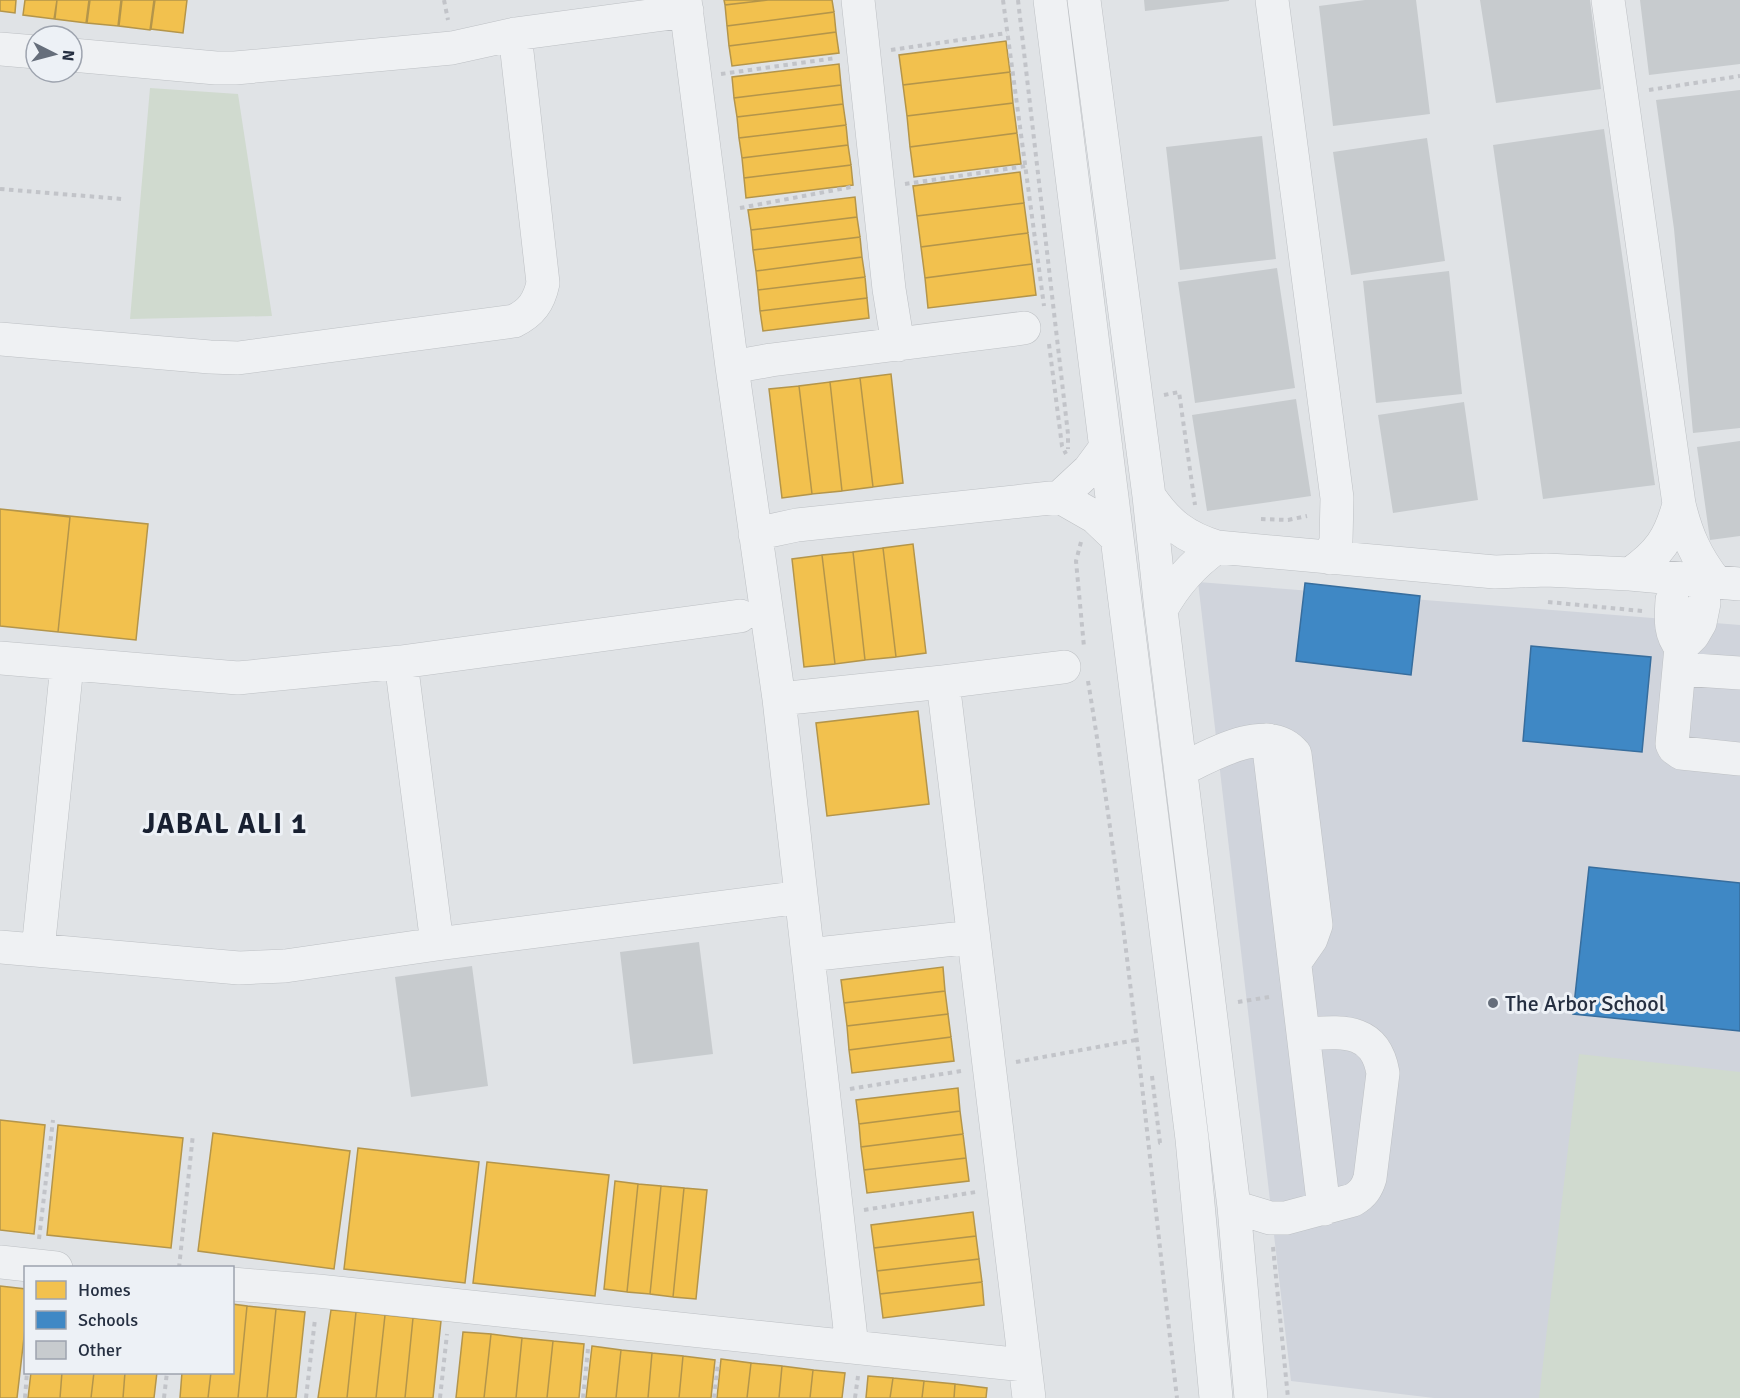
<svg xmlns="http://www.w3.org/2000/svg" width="1740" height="1398" font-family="Signika,sans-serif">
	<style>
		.built { fill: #d0d4dc }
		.green { fill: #d0dacf }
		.homes { fill: #f2c14e; stroke: #b4954a; stroke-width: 1.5 }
		.schools { fill: #3f88c5; stroke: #376d9d; stroke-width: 1.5 }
		.building { fill: #c7cbce }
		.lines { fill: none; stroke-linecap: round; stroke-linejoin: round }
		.minor-casing { stroke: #bdc0c4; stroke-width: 34 }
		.path { stroke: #c2c4c9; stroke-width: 4; stroke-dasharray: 4.5 4.5; stroke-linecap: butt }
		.minor { stroke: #eff1f3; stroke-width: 33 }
		.poi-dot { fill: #666e7b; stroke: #edf1f6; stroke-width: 2 }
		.labels { text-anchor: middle; stroke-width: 6; stroke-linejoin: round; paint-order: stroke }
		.poi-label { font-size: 22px; fill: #252f41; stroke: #edf1f6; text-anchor: start }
		.district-label { font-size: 28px; font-weight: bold; letter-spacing: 1.5px; fill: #182031; stroke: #edf1f6 }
	</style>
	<rect width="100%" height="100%" fill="#e0e3e6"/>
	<!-- built -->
	<path class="built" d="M1198,582L1740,625V1398H1434L1291,1381Z"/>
	<!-- green -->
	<path class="green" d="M150,88L238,94L272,316L130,319Z
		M1579,1054L1740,1072V1398H1539Z"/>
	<!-- homes -->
	<path class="homes" d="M0,0H16L15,13L0,11Z
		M25,0H57L54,19L23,15Z
		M57,0H89L86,23L55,19Z
		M90,0H121L118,26L87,23Z
		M122,0H154L150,30L119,26Z
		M155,0H187L183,33L151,29Z
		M724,0H768L725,5Z
		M768,0H832L834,12L727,26L725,5Z
		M834,12L836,32L729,46L727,26Z
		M836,32L839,53L732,66L729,46Z
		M1006,41L1010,72L903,85L899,55Z
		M839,64L841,85L734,98L732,77Z
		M1010,72L1013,103L907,116L903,85Z
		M841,85L843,104L737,117L734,98Z
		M1013,103L1017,133L910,147L907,116Z
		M843,104L846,125L739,138L737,117Z
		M846,125L848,145L742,158L739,138Z
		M1017,133L1021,164L914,177L910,147Z
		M848,145L851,165L744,178L742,158Z
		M851,165L853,185L746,198L744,178Z
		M1020,172L1024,203L917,216L913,186Z
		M855,197L857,217L751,230L748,210Z
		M1024,203L1028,233L921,247L917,216Z
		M857,217L860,237L753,250L751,230Z
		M1028,233L1032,264L925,278L921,247Z
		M860,237L862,257L756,271L753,250Z
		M862,257L865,277L758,290L756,271Z
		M1032,264L1036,295L928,308L925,278Z
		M865,277L867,298L760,311L758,290Z
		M867,298L869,318L763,331L760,311Z
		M891,374L903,483L873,487L860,378Z
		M860,378L873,487L842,491L830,382Z
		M830,382L842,491L812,494L799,386Z
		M799,386L812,494L782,498L769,389Z
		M0,509L148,524L136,640L0,626Z
		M0,509L70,517L58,632L0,626Z
		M913,544L926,653L896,657L883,548Z
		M883,548L896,657L865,660L853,552Z
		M853,552L865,660L835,664L822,555Z
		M822,555L835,664L804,667L792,559Z
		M918,711L929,804L827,816L816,723Z
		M943,967L945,991L844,1003L841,980Z
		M945,991L948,1014L847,1026L844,1003Z
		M948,1014L951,1037L849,1050L847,1026Z
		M951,1037L954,1061L852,1073L849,1050Z
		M958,1088L960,1111L859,1124L856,1100Z
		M960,1111L963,1134L861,1147L859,1124Z
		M0,1120L45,1125L34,1234L0,1230Z
		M58,1125L183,1138L171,1248L47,1235Z
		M213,1133L350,1151L334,1269L198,1251Z
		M963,1134L966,1158L864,1170L861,1147Z
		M358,1148L479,1162L465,1283L344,1269Z
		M966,1158L969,1181L867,1193L864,1170Z
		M487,1162L609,1175L595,1296L473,1283Z
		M615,1181L638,1184L627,1292L604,1289Z
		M638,1184L661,1186L650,1294L627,1292Z
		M661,1186L684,1188L673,1297L650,1294Z
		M684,1188L707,1190L696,1299L673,1297Z
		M973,1212L976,1236L874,1248L871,1225Z
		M976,1236L979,1259L877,1271L874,1248Z
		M979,1259L982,1282L880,1294L877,1271Z
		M982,1282L984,1305L883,1318L880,1294Z
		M0,1286L26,1289V1320L17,1398H0Z
		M232,1304L247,1306L238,1398H208L211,1372H232Z
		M247,1306L276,1309L267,1398H238Z
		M276,1309L305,1312L296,1398H267Z
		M331,1310L356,1312L347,1398H318Z
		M356,1312L385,1315L376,1398H347Z
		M385,1315L413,1318L405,1398H376Z
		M413,1318L441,1321L433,1398H405Z
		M463,1332L491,1334L484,1398H456Z
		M491,1334L522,1338L516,1398H484Z
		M522,1338L553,1341L547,1398H516Z
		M553,1341L584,1344L579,1398H547Z
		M592,1346L621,1350L616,1398H586Z
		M621,1350L652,1353L648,1398H616Z
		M652,1353L683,1356L679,1398H648Z
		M683,1356L715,1360L711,1398H679Z
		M721,1359L751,1363L747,1398H717Z
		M751,1363L782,1366L779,1398H747Z
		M782,1366L813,1370L810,1398H779Z
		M813,1370L845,1373L842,1398H810Z
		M31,1372H62L60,1398H28Z
		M62,1372H94L91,1398H60Z
		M94,1372H125L123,1398H91Z
		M125,1372H157L154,1398H123Z
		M182,1372H211L208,1398H180Z
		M868,1376L893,1378L890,1398H866Z
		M893,1378L924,1381L922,1398H890Z
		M924,1381L955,1384L954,1398H922Z
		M955,1384L987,1388L986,1398H954Z"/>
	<!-- schools -->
	<path class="schools" d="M1305,583L1420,596L1411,675L1296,661Z
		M1531,646L1651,657L1642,752L1523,741Z
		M1589,867L1740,883V1031L1573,1014Z"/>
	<!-- building -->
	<path class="building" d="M1144,0H1229V1L1145,11Z
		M1365,0H1416L1430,114L1333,126L1319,6Z
		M1480,0H1590L1601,89L1496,103Z
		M1640,0H1740V64L1649,75Z
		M1740,90V428L1693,433L1674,229L1656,100Z
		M1604,129L1655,485L1543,499L1493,145Z
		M1262,136L1276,259L1180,270L1166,147Z
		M1427,138L1445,261L1351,275L1333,152Z
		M1277,268L1295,388L1195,403L1178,282Z
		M1449,271L1462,394L1376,403L1363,281Z
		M1296,399L1311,496L1207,511L1192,415Z
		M1464,402L1478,500L1393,513L1378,415Z
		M1740,441V536L1710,540L1697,447Z
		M699,942L713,1054L633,1064L620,952Z
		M472,966L488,1086L411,1097L395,977Z"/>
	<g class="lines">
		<!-- minor casing -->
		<g class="minor-casing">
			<path id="minor" d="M685,0L732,367L779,699L852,1347
				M858,0L889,289L898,345
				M1050,0L1192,1139L1216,1398
				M1084,0L1149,496L1161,610L1234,1207L1251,1398
				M1272,0L1337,498L1336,541L1330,558
				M1608,0L1679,504C1686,534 1696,557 1715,581
				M0,49L36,52
				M72,55L216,68H235L452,48L515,34L687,11
				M0,339L210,357L238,358L514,321C531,313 539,302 543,283L515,34
				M732,367L771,360L1024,328
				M1149,496C1168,524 1185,537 1217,547L1495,572L1546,570L1630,574L1740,584
				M1060,497L1095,517L1117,538
				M755,534L797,525L1060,497L1089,470L1106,447
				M1630,574C1659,554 1670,538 1679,504
				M1672,600C1671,617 1669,633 1681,647
				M1704,603L1700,623L1693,635L1681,647L1672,744L1674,748L1681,753L1740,759
				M1161,610C1175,584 1193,564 1217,547
				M0,658L238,678L401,662L740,616
				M401,662L437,944
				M1680,669L1740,673
				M943,682L1029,1398
				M779,699L943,682L1064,667
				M1268,740L1324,1209
				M1181,770C1209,756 1268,721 1295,754L1316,925L1311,939L1295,962
				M0,947L239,968L285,966L437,944L801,897
				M38,950L67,665
				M808,955L973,937
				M1234,1207L1270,1218H1286L1353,1200C1363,1194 1367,1188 1370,1178L1383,1073C1375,1027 1342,1032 1304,1034
				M0,1262L56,1268
				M232,1284L318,1291L1024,1365"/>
		</g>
		<!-- path -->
		<path class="path" d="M444,0L448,20
			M1003,0L1044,306
			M1018,0L1068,434V449
			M891,50L1007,33
			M721,74L836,58
			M1649,90L1740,76
			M905,184L1026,166
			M0,189L122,199
			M740,208L851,187
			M1049,344L1062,446L1066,454
			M1164,395L1179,392L1195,505
			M1261,519L1288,520L1307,516
			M1081,542L1076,561L1084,647
			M1548,602L1642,611
			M1088,681C1127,919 1149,1159 1177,1398
			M1238,1002L1269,997
			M1016,1062L1136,1040
			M1152,1076L1160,1143H1163
			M850,1089L961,1071
			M864,1210L976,1192
			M39,1239L53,1120
			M1273,1247L1288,1398
			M179,1268L193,1134
			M25,1398L27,1372
			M164,1398L167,1372
			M306,1398L315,1319
			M440,1398L447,1334
			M583,1398L588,1349
			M714,1398L718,1362
			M855,1398L858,1376"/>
		<!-- minor -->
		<use href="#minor" class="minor"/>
	</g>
	<!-- markers -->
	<circle class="poi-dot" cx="1493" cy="1003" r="6"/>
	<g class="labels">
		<!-- poi labels -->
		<g class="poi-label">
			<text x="1505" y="1011">The Arbor School</text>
		</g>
		<!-- district labels -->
		<g class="district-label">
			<text x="225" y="833">JABAL ALI 1</text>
		</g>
	</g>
	<!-- legend -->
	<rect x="24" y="1266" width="210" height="108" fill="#edf1f6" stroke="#9da3ae" stroke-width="1.5"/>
	<rect x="36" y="1281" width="30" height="18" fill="#f2c14e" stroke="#9da3ae" stroke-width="1.5"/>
	<text x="78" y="1296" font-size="18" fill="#252f41">Homes</text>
	<rect x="36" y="1311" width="30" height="18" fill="#3f88c5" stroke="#9da3ae" stroke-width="1.5"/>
	<text x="78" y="1326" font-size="18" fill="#252f41">Schools</text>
	<rect x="36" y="1341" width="30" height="18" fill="#c7cbce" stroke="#9da3ae" stroke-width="1.5"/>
	<text x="78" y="1356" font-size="18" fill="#252f41">Other</text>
	<!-- north arrow -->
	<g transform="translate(54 54) rotate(96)"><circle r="28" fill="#edf1f6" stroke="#9da3ae" stroke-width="1.5"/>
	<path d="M0-4.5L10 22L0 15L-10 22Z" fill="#666e7b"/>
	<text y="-9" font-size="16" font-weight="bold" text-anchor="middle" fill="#252f41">N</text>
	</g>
</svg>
